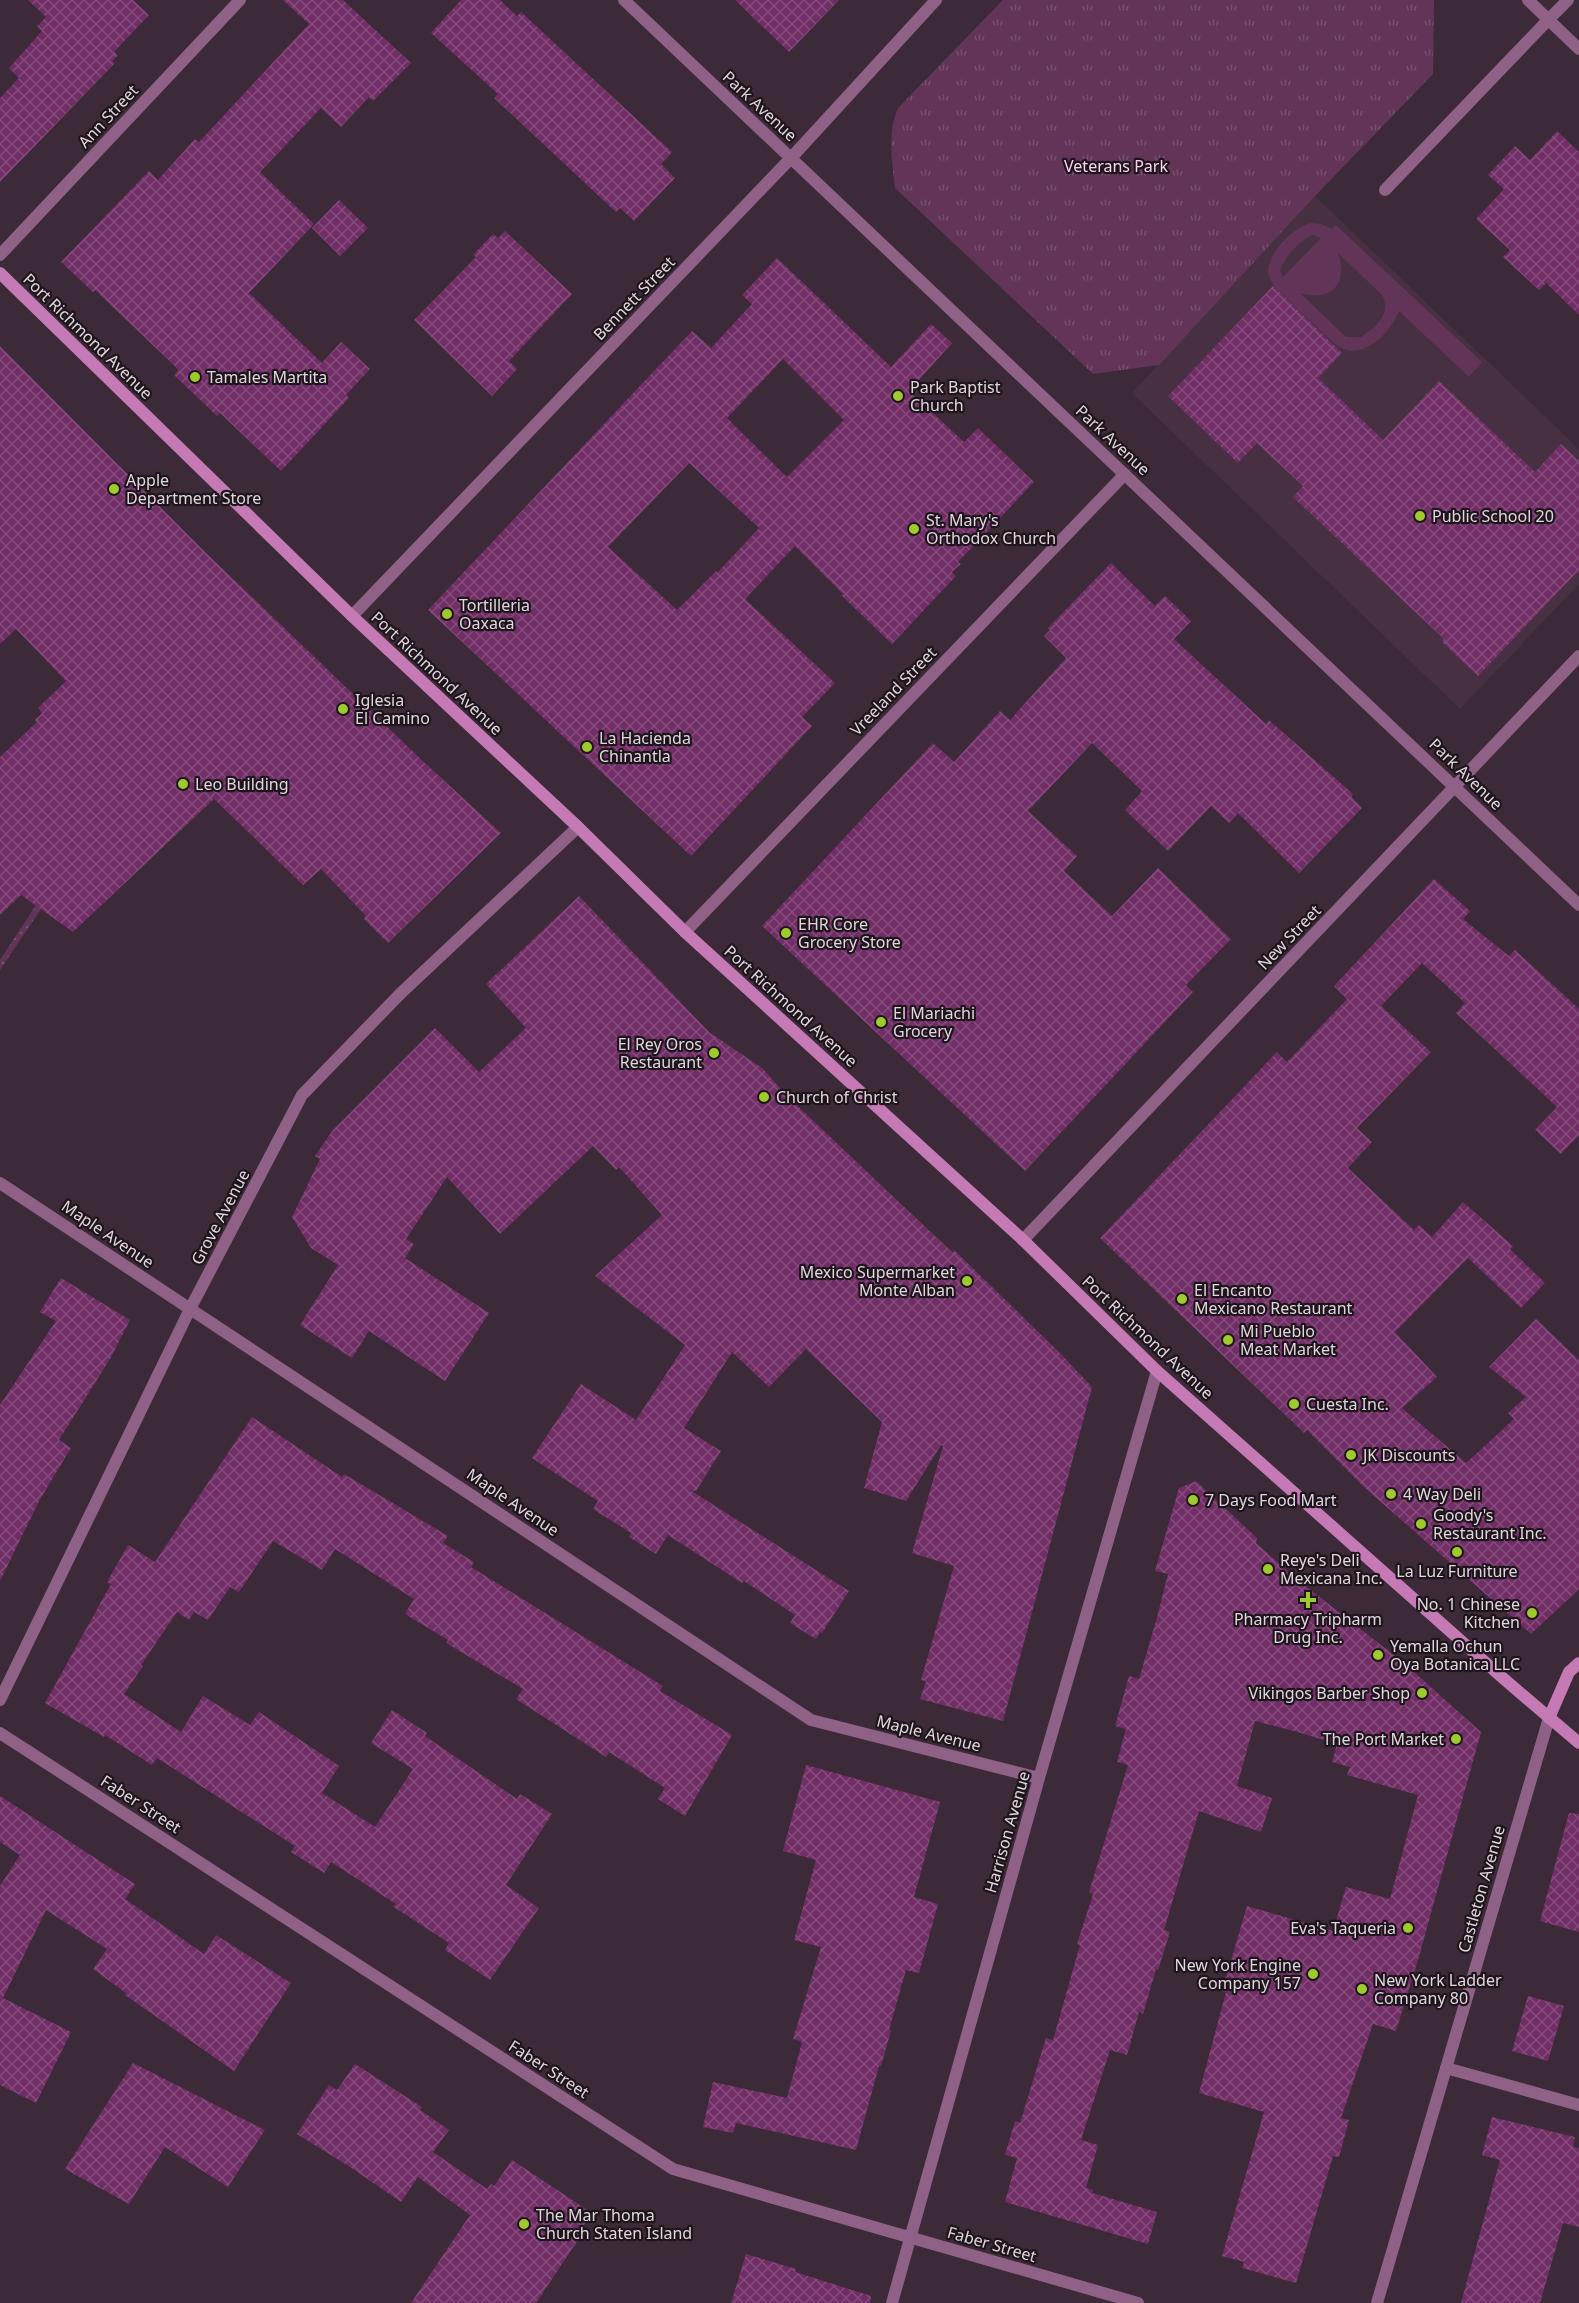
<svg xmlns="http://www.w3.org/2000/svg" width="1579" height="2303" font-family="'Noto Sans',sans-serif">
	<style>
		.built { fill: #483043 }
		.grass { fill: url(#grass-dots) }
		.park { fill: url(#park-tufts) }
		.garden { fill: #613458; fill-rule: evenodd }
		.building { fill: url(#building-cross-hatch); fill-rule: evenodd }
		.lines { fill: none; stroke-linecap: round; stroke-linejoin: round }
		.lane { stroke: #906186; stroke-width: 12 }
		.street { stroke: #906186; stroke-width: 12 }
		.secondary { stroke: #c57ab6; stroke-width: 12 }
		.poi-dot { fill: #9fca2e; stroke: #1e151c; stroke-width: 2 }
		.labels { text-anchor: middle; stroke-width: 4.5; stroke-linejoin: round; paint-order: stroke }
		.street-label { font-size: 16px; fill: #e1d5de; stroke: #1e151c }
		.park-label { font-size: 16px; fill: #fbd3f2; stroke: #1e151c }
		.poi-label { font-size: 16px; fill: #e1d5de; stroke: #1e151c; text-anchor: start }
	</style>
	<defs>
		<pattern id="grass-dots" width="8" height="8" patternUnits="userSpaceOnUse" patternTransform="scale(1.5)"><rect width="8" height="8" fill="#613458"/><path d="M2 2h.1M6 6h.1" fill="none" stroke="#775070" stroke-width="1.8" stroke-linecap="round"/></pattern>
		<pattern id="park-tufts" width="24" height="20" patternUnits="userSpaceOnUse" patternTransform="scale(1.5)"><rect width="24" height="20" fill="#613458"/><path d="M3 7l-1-3M5 7V3M7 7l1-3M15 17l-1-3M17 17v-4M19 17l1-3" fill="none" stroke="#775070"/></pattern>
		<pattern id="building-cross-hatch" width="8" height="8" patternUnits="userSpaceOnUse" patternTransform="scale(1.5)"><rect width="8" height="8" fill="#712e66"/><path d="M0 0l8 8M0 8l8-8" fill="none" stroke="#854b7b"/></pattern>
	</defs>
	<rect width="100%" height="100%" fill="#3c2a38"/>
	<!-- built -->
	<path class="built" d="M1315,196L1579,449V584L1460,709L1132,393Z"/>
	<!-- grass -->
	<path class="grass" d="M36,905L41,909L0,970V960Z"/>
	<!-- park -->
	<path class="park" d="M1003,0H1434L1433,74L1315,196L1159,365L1093,374L895,188C892,161 887,134 898,108Z"/>
	<!-- garden -->
	<path class="garden" d="M1311,223L1321,224L1332,229L1336,225L1482,362L1469,377L1399,311C1390,334 1361,364 1335,344L1275,288L1268,274C1267,253 1292,228 1311,223ZM1312,235L1321,238L1283,277L1280,271C1284,258 1299,241 1312,235ZM1338,253L1382,295C1392,313 1376,327 1361,337H1346L1300,293C1332,302 1348,284 1338,253Z"/>
	<!-- building -->
	<path class="building" d="M28,0H133L149,15L114,52L118,55L112,61L115,63L0,182V98L19,78L9,68L42,31L37,26L46,17Z
		M283,0H343L411,63L373,101L369,97L341,127L321,108L260,172L314,224L249,293L322,363L341,342L370,369L346,395L349,398L281,471L220,413L217,416L174,375L179,370L95,290L93,292L61,262L149,171L158,180L195,139L199,142L309,24Z
		M461,0H500L517,16L521,12L672,152L661,164L675,178L634,221L620,208L616,212L494,98L498,94L431,33Z
		M735,0H839L789,52Z
		M1557,131L1579,152V315L1546,283L1539,290L1503,257L1510,250L1476,219L1504,189L1488,175L1515,146L1530,160Z
		M339,200L368,228L340,256L312,228Z
		M505,231L572,294L509,361L517,369L492,396L414,320L476,257L473,255L493,234L498,238Z
		M777,258L891,367L931,324L952,343L909,391L964,442L978,428L1034,482L958,562L961,564L952,572L956,576L892,644L841,595L843,594L795,546L745,599L835,683L802,717L812,726L691,856L428,610L692,331L711,348L752,304L742,295ZM783,359L844,420L787,477L727,418ZM689,463L759,528L717,573L716,571L677,610L608,547Z
		M1273,286L1342,353L1318,378L1383,440L1439,381L1535,472L1561,444L1579,461V570L1478,676L1442,642L1444,639L1293,497L1303,486L1257,443L1238,463L1168,396Z
		M0,346L204,551L426,764L501,833L388,943L364,919L366,916L321,869L303,885L214,799L73,932L21,895L0,915V757L37,722L35,720L42,713L38,708L66,681L16,629L0,644Z
		M1111,563L1155,606L1165,596L1191,621L1174,639L1266,724L1269,720L1353,794L1351,796L1362,808L1299,873L1238,813L1229,823L1211,806L1168,851L1125,810L1142,791L1092,743L1028,811L1077,856L1064,871L1112,916L1158,868L1231,939L1186,985L1193,992L1025,1171L762,926L933,743L954,762L1000,711L1010,720L1066,658L1044,636L1050,630L1048,628Z
		M1434,879L1470,911L1463,919L1509,956L1515,950L1579,1009V1135L1561,1154L1535,1130L1557,1107L1456,1013L1465,1003L1422,963L1381,1006L1431,1052L1357,1128L1372,1142L1348,1168L1414,1230L1419,1225L1432,1237L1463,1202L1513,1246L1510,1249L1545,1283L1521,1308L1468,1258L1395,1332L1437,1377L1402,1408L1466,1463L1514,1419L1508,1413L1526,1397L1489,1367L1536,1319L1579,1360V1589L1531,1634L1365,1488L1307,1430L1304,1433L1100,1238L1277,1052L1287,1062L1347,999L1334,986Z
		M579,896L709,1032L762,1068L789,1098L953,1253L954,1250L1059,1352L1092,1387L1003,1721L920,1699L926,1681L921,1680L954,1566L912,1553L943,1446L941,1445L906,1501L864,1488L882,1422L806,1349L769,1387L732,1352L684,1428L721,1451L696,1491L690,1490L849,1591L822,1633L820,1632L816,1639L790,1623L795,1615L744,1581L742,1583L668,1535L656,1554L629,1537L631,1533L593,1509L598,1501L532,1458L581,1384L636,1420L685,1345L595,1276L662,1215L619,1167L616,1170L593,1146L500,1234L447,1177L406,1239L414,1244L405,1258L489,1313L445,1381L369,1331L352,1358L300,1325L338,1265L311,1248L292,1217L320,1159L315,1156L333,1130L435,1028L479,1072L526,1028L486,984Z
		M61,1278L130,1320L110,1359L59,1440L71,1448L39,1501L0,1581V1405L56,1321L40,1312Z
		M252,1417L342,1477L344,1474L448,1536L443,1543L474,1562L471,1567L663,1686L660,1691L732,1735L685,1816L658,1799L665,1788L609,1752L606,1757L516,1699L523,1689L446,1643L448,1640L405,1614L414,1599L335,1549L322,1570L273,1541L239,1592L230,1587L208,1620L194,1612L189,1620L177,1612L141,1665L143,1666L124,1694L181,1732L203,1696L250,1725L259,1712L339,1766L322,1793L375,1827L413,1769L371,1743L392,1710L427,1733L425,1736L517,1799L520,1794L552,1814L506,1885L539,1908L490,1980L445,1950L449,1943L394,1907L396,1904L331,1862L324,1873L291,1852L295,1846L157,1758L152,1765L105,1735L104,1737L45,1703L111,1584L107,1582L128,1545L155,1562Z
		M1196,1481L1257,1538L1256,1543L1294,1577L1404,1663L1481,1732L1420,1953L1396,2031L1373,2024L1341,2118L1349,2120L1339,2157L1333,2156L1296,2283L1242,2268L1244,2262L1222,2256L1264,2112L1199,2093L1226,1992L1222,1991L1247,1906L1333,1931L1346,1887L1390,1899L1418,1795L1347,1775L1350,1767L1332,1762L1337,1744L1294,1731L1255,1721L1237,1786L1272,1798L1261,1832L1199,1811L1164,1930L1170,1932L1158,1970L1156,1969L1143,2014L1139,2012L1127,2055L1110,2050L1081,2140L1098,2145L1086,2188L1093,2190L1092,2193L1157,2212L1148,2244L1005,2202L1017,2158L1005,2155L1015,2121L1020,2123L1046,2038L1053,2040L1080,1945L1077,1944L1093,1894L1089,1892L1128,1765L1117,1762L1126,1729L1115,1726L1129,1676L1139,1679L1156,1621L1168,1574L1155,1571L1179,1488Z
		M806,1765L940,1802L914,1897L938,1904L919,1973L906,1970L889,2030L891,2031L881,2066H879L856,2150L736,2123L733,2133L703,2127L713,2082L787,2098L802,2042L793,2039L821,1947L794,1940L816,1860L783,1851Z
		M0,1796L135,1884L125,1899L204,1954L216,1935L291,1983L234,2071L125,1995L126,1993L93,1969L107,1949L46,1910L3,1998L71,2032L36,2103L0,2085V1886L20,1855L0,1842Z
		M1569,1813L1579,1814V1932L1540,1921Z
		M1528,1996L1564,2006L1548,2061L1512,2051Z
		M133,2063L265,2130L228,2187L165,2147L129,2204L65,2169Z
		M355,2064L422,2107L420,2110L449,2130L433,2152L487,2189L491,2184L494,2186L512,2160L592,2213L577,2236L580,2237L536,2303H411L470,2215L418,2177L401,2202L350,2167L297,2134L329,2085L337,2090Z
		M1492,2117L1575,2137L1573,2147L1579,2148V2227L1563,2223L1540,2303H1461L1500,2160L1482,2155Z
		M746,2254L796,2269L795,2272L871,2296L870,2303H731Z"/>
	<g class="lines">
		<!-- lane -->
		<path class="lane" d="M1385,190L1549,19
			M1446,2068L1579,2105"/>
		<!-- street -->
		<path class="street" d="M624,0L1579,905
			M1528,0L1579,49
			M1549,19L1568,0
			M0,255L240,0
			M352,616L791,158L936,0
			M685,932L1125,474
			M0,1183L811,1720L1039,1778
			M1023,1240L1579,656
			M0,1700L190,1309L302,1095L401,993L578,827
			M0,1733L673,2169L1138,2303
			M892,2303L1039,1778L1157,1371
			M1377,2303L1549,1718"/>
		<!-- secondary -->
		<path class="secondary" d="M0,273L352,616L578,827L685,932L1023,1240L1157,1371L1504,1679L1579,1743
			M1549,1718L1569,1672L1579,1663"/>
	</g>
	<!-- markers -->
	<g class="poi-dot">
		<circle cx="195" cy="377" r="6"/>
		<circle cx="898" cy="396" r="6"/>
		<circle cx="114" cy="489" r="6"/>
		<circle cx="1420" cy="516" r="6"/>
		<circle cx="914" cy="529" r="6"/>
		<circle cx="447" cy="614" r="6"/>
		<circle cx="343" cy="709" r="6"/>
		<circle cx="587" cy="747" r="6"/>
		<circle cx="183" cy="784" r="6"/>
		<circle cx="786" cy="933" r="6"/>
		<circle cx="881" cy="1022" r="6"/>
		<circle cx="714" cy="1053" r="6"/>
		<circle cx="764" cy="1097" r="6"/>
		<circle cx="967" cy="1281" r="6"/>
		<circle cx="1182" cy="1299" r="6"/>
		<circle cx="1228" cy="1340" r="6"/>
		<circle cx="1294" cy="1404" r="6"/>
		<circle cx="1351" cy="1455" r="6"/>
		<circle cx="1391" cy="1494" r="6"/>
		<circle cx="1193" cy="1500" r="6"/>
		<circle cx="1421" cy="1524" r="6"/>
		<circle cx="1457" cy="1552" r="6"/>
		<circle cx="1268" cy="1569" r="6"/>
		<path d="M1305 1591h6v6h6v6h-6v6h-6v-6h-6v-6h6z"/>
		<circle cx="1532" cy="1613" r="6"/>
		<circle cx="1378" cy="1655" r="6"/>
		<circle cx="1422" cy="1693" r="6"/>
		<circle cx="1456" cy="1739" r="6"/>
		<circle cx="1408" cy="1928" r="6"/>
		<circle cx="1313" cy="1974" r="6"/>
		<circle cx="1362" cy="1989" r="6"/>
		<circle cx="524" cy="2224" r="6"/>
	</g>
	<g class="labels">
		<!-- street labels -->
		<g class="street-label">
			<text transform="translate(760 106) rotate(43)" y="6">Park Avenue</text>
			<text transform="translate(108 116) rotate(-47)" y="6">Ann Street</text>
			<text transform="translate(634 298) rotate(-46)" y="6">Bennett Street</text>
			<text transform="translate(88 336) rotate(44)" y="6">Port Richmond Avenue</text>
			<text transform="translate(1113 440) rotate(43)" y="6">Park Avenue</text>
			<text transform="translate(437 673) rotate(43)" y="6">Port Richmond Avenue</text>
			<text transform="translate(893 691) rotate(-46)" y="6">Vreeland Street</text>
			<text transform="translate(1466 774) rotate(44)" y="6">Park Avenue</text>
			<text transform="translate(1289 937) rotate(-46)" y="6">New Street</text>
			<text transform="translate(791 1006) rotate(42)" y="6">Port Richmond Avenue</text>
			<text transform="translate(220 1217) rotate(-62)" y="6">Grove Avenue</text>
			<text transform="translate(108 1234) rotate(34)" y="6">Maple Avenue</text>
			<text transform="translate(1148 1337) rotate(43)" y="6">Port Richmond Avenue</text>
			<text transform="translate(513 1502) rotate(34)" y="6">Maple Avenue</text>
			<text transform="translate(929 1733) rotate(14)" y="6">Maple Avenue</text>
			<text transform="translate(141 1804) rotate(33)" y="6">Faber Street</text>
			<text transform="translate(1007 1832) rotate(-74)" y="6">Harrison Avenue</text>
			<text transform="translate(1481 1889) rotate(-74)" y="6">Castleton Avenue</text>
			<text transform="translate(549 2069) rotate(33)" y="6">Faber Street</text>
			<text transform="translate(992 2244) rotate(16)" y="6">Faber Street</text>
		</g>
		<!-- park labels -->
		<g class="park-label">
			<text x="1116" y="172">Veterans Park</text>
		</g>
		<!-- poi labels -->
		<g class="poi-label">
			<text x="207" y="383">Tamales Martita</text>
			<text x="910" y="393">Park Baptist<tspan x="910" dy="18">Church</tspan></text>
			<text x="126" y="486">Apple<tspan x="126" dy="18">Department Store</tspan></text>
			<text x="1432" y="522">Public School 20</text>
			<text x="926" y="526">St. Mary's<tspan x="926" dy="18">Orthodox Church</tspan></text>
			<text x="459" y="611">Tortilleria<tspan x="459" dy="18">Oaxaca</tspan></text>
			<text x="355" y="706">Iglesia<tspan x="355" dy="18">El Camino</tspan></text>
			<text x="599" y="744">La Hacienda<tspan x="599" dy="18">Chinantla</tspan></text>
			<text x="195" y="790">Leo Building</text>
			<text x="798" y="930">EHR Core<tspan x="798" dy="18">Grocery Store</tspan></text>
			<text x="893" y="1019">El Mariachi<tspan x="893" dy="18">Grocery</tspan></text>
			<text x="702" y="1050" text-anchor="end">El Rey Oros<tspan x="702" dy="18">Restaurant</tspan></text>
			<text x="776" y="1103">Church of Christ</text>
			<text x="955" y="1278" text-anchor="end">Mexico Supermarket<tspan x="955" dy="18">Monte Alban</tspan></text>
			<text x="1194" y="1296">El Encanto<tspan x="1194" dy="18">Mexicano Restaurant</tspan></text>
			<text x="1240" y="1337">Mi Pueblo<tspan x="1240" dy="18">Meat Market</tspan></text>
			<text x="1306" y="1410">Cuesta Inc.</text>
			<text x="1363" y="1461">JK Discounts</text>
			<text x="1403" y="1500">4 Way Deli</text>
			<text x="1205" y="1506">7 Days Food Mart</text>
			<text x="1433" y="1521">Goody's<tspan x="1433" dy="18">Restaurant Inc.</tspan></text>
			<text x="1280" y="1566">Reye's Deli<tspan x="1280" dy="18">Mexicana Inc.</tspan></text>
			<text x="1457" y="1577" text-anchor="middle">La Luz Furniture</text>
			<text x="1520" y="1610" text-anchor="end">No. 1 Chinese<tspan x="1520" dy="18">Kitchen</tspan></text>
			<text x="1308" y="1625" text-anchor="middle">Pharmacy Tripharm<tspan x="1308" dy="18">Drug Inc.</tspan></text>
			<text x="1390" y="1652">Yemalla Ochun<tspan x="1390" dy="18">Oya Botanica LLC</tspan></text>
			<text x="1410" y="1699" text-anchor="end">Vikingos Barber Shop</text>
			<text x="1444" y="1745" text-anchor="end">The Port Market</text>
			<text x="1396" y="1934" text-anchor="end">Eva's Taqueria</text>
			<text x="1301" y="1971" text-anchor="end">New York Engine<tspan x="1301" dy="18">Company 157</tspan></text>
			<text x="1374" y="1986">New York Ladder<tspan x="1374" dy="18">Company 80</tspan></text>
			<text x="536" y="2221">The Mar Thoma<tspan x="536" dy="18">Church Staten Island</tspan></text>
		</g>
	</g>
</svg>
